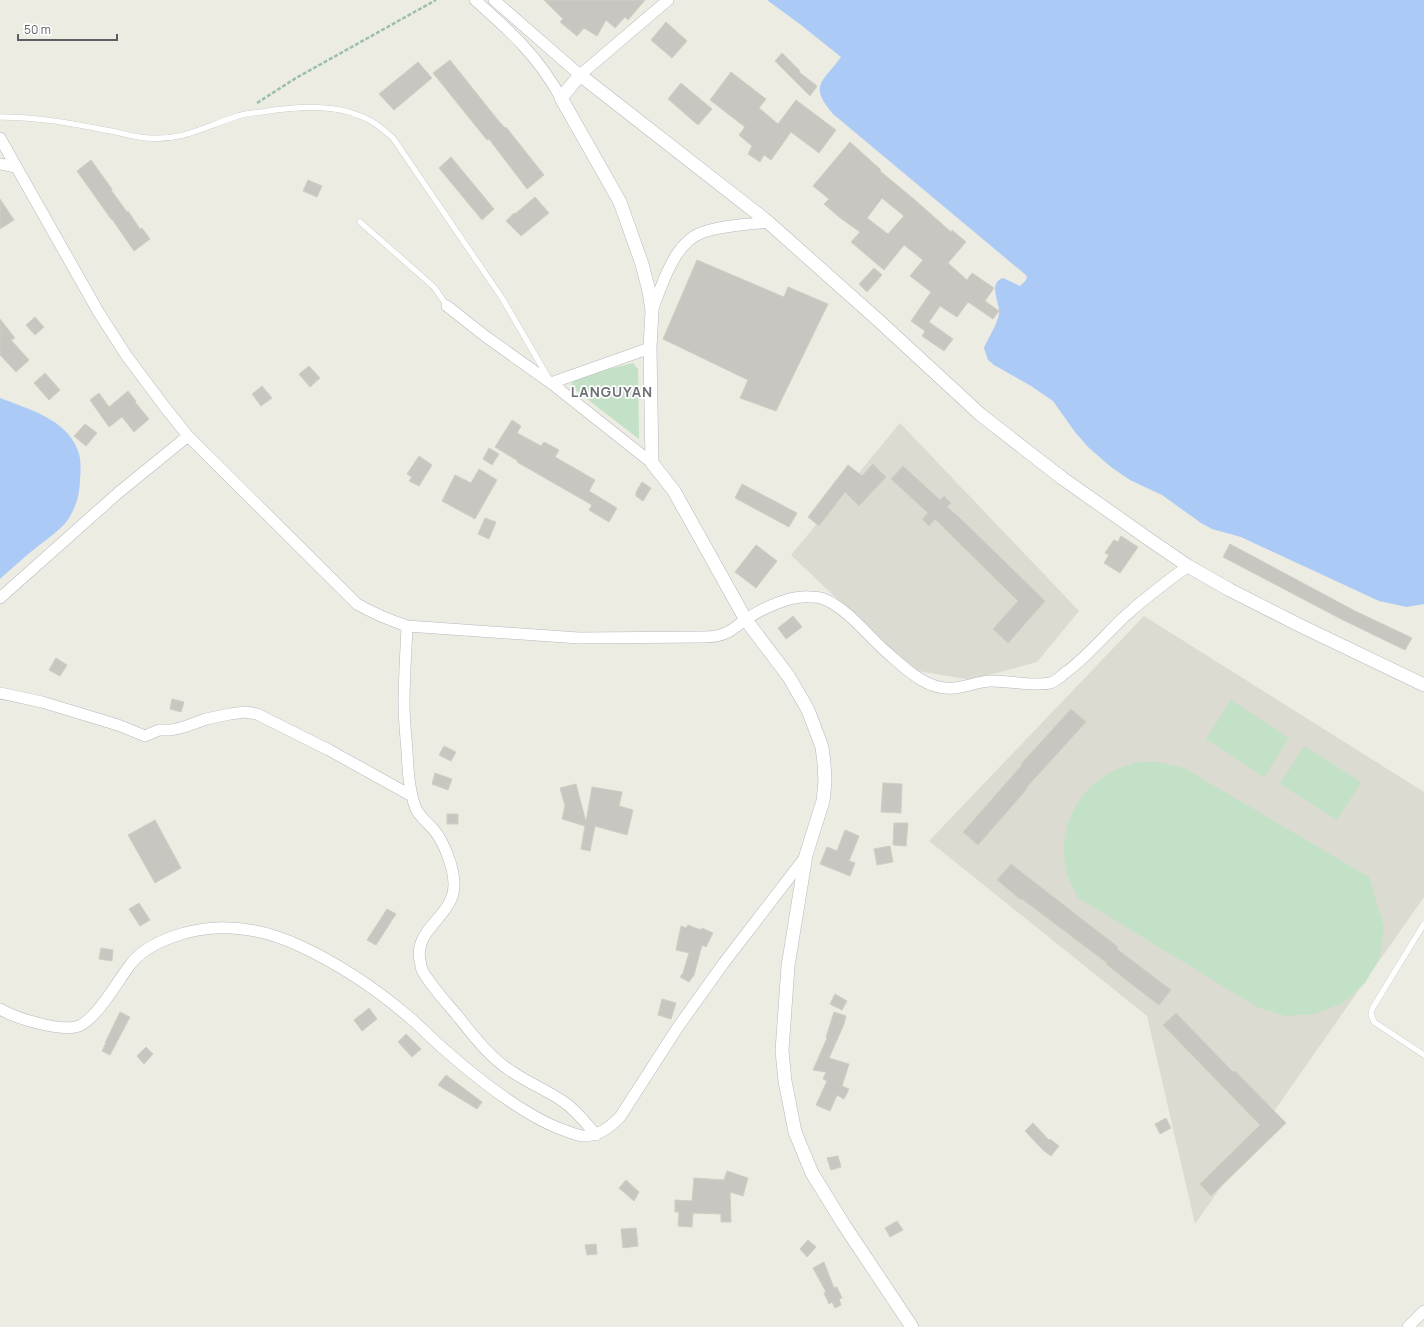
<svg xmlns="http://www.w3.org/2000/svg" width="1424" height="1327" font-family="Manrope,sans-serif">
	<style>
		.education { fill: #dcdbd2 }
		.green { fill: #c2e1c7 }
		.water { fill: #abcaf5 }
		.building { fill: #c8c6c0; stroke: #d0cec2; fill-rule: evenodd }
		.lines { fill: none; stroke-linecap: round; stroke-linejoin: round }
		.service-casing { stroke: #b6b8bc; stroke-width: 6 }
		.minor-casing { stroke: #b6b8bc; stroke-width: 12 }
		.tertiary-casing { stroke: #b6b8bc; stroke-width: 14 }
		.path { stroke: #9bbfaa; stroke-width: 2.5; stroke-dasharray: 4 2; stroke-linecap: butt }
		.service { stroke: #fff; stroke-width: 5.5 }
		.minor { stroke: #fff; stroke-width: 11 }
		.tertiary { stroke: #fff; stroke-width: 13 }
		.labels { text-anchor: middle; stroke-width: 3.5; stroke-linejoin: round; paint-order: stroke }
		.district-label { font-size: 14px; font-weight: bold; letter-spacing: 1px; fill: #6d6f74; stroke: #fff }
	</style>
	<rect width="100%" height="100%" fill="#ecece3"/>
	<!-- education -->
	<path class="education" d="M900,423L1079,611L1037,662L971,680L912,670L791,555Z
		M1144,616L1424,792V897L1195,1224L1147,1016L929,841Z"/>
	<!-- green -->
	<path class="green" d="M633,363L638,369L639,439L570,386L577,377Z
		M1231,700L1289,738L1264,777L1206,739Z
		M1304,746L1361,782L1337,820L1280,784Z
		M1159,762L1184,768L1369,877L1384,927L1380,957L1365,983L1343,1003L1315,1014L1286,1016L1257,1007L1077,897C1074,888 1067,878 1066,869C1056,821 1085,776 1132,764C1140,761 1150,762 1159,762Z"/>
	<!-- water -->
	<path class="water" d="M767,0H1424V604L1407,607L1379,601L1241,537L1212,529L1201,523L1162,495L1130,480L1111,467L1088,447L1075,432L1053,401L1031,386L994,365L988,360L984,348C988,339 1000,320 999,311C999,301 988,283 1003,278L1020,286L1026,280L1027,276L833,114C808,85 823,82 841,57L801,25Z
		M0,398C28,409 67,419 78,451C81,458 81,470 80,478C80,494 76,508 67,521C59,531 47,539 37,547C24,557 12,568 0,579Z"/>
	<!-- building -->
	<path class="building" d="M544,0H645L628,20L625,17L615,28L606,20L597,36L584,28L577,36L560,22L563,19Z
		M666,22L687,41L672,58L651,40Z
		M782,53L800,71L799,72L817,86L810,96L775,61Z
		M450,60L497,119L505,128L506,127L544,175L527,189L489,139L487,140L433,73Z
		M418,62L432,78L394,110L379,94Z
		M731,72L766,99L759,108L778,124L796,100L836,130L819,153L791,132L771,160L764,155L760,162L748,154L752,146L739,135L745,127L710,100Z
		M681,83L712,109L698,125L668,99Z
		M850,142L881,170L880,171L915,200L951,232L952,230L966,242L948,263L967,280L972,273L994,288L985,301L999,311L993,319L968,302L957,317L940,306L929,322L953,339L944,351L922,336L925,331L911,321L931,292L910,276L923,260L904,245L884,270L851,242L860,232L839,217L824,204L829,199L813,186ZM882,198L904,216L888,234L867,218Z
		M451,157L494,209L482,220L439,168Z
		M91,160L112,189L111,190L127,212L128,211L140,229L142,228L150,239L134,251L112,219H111L77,171Z
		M308,180L322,186L317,197L303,191Z
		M535,197L549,213L521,236L506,221L514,213L515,214Z
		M0,199L14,220L0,229Z
		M697,260L784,297L788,287L828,304L776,411L740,398L748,380L663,339Z
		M874,268L882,275L867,292L859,284Z
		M35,317L44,327L35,335L26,325Z
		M0,319L15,338L11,340L29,360L16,372L0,355Z
		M309,366L320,378L310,387L299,374Z
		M45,373L60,390L49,400L34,383Z
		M262,386L272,398L261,406L252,394Z
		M128,391L136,401L135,402L149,419L134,432L122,417L109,427L90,400L99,393L109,407Z
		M512,420L521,426L517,433L541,446L544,442L559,450L555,457L595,480L589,491L617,508L609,522L589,510L592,505L517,462L518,461L495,447Z
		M85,424L97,433L86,446L74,436Z
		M489,448L499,454L492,465L483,459Z
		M419,456L432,465L419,486L409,481L412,477L407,474Z
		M873,464L886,477L859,506L845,492L819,526L808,517L848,465L862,476Z
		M903,466L940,500L944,496L951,503L947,507L962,520L1045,601L1008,643L993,629L1018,601L935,519L929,526L922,519L928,513L891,479Z
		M479,469L497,480L475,519L442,501L455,475L471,483Z
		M642,482L651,488L643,501L636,496V492Z
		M742,484L797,513L789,527L735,498Z
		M485,518L496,522L489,539L478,534Z
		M1121,536L1138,547L1120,573L1104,563L1109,555L1105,553L1114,540L1118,542Z
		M1230,544L1355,611L1412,638L1405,650L1341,619L1223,557Z
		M756,545L777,561L756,588L735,572Z
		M793,616L802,627L786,639L778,628Z
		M56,658L67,665L60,676L49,670Z
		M172,699L184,702L181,712L170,709Z
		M1071,709L1086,722L1026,788L1027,789L978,845L963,832L1022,765L1021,764Z
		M444,746L456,752L451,761L439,755Z
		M435,773L452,779L448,790L432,784Z
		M883,783L902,784L901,813L881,812Z
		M576,784L586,822L592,787L622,792L619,806L633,810L627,835L595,826L590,851L581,849L585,826L562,819L565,806L560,788Z
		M447,814H458V824H447Z
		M155,820L181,868L155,883L128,835Z
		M894,823H908L906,846L893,845Z
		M845,830L859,836L849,861L855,863L850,876L820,864L827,847L837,851Z
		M890,846L893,862L877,865L874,849Z
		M1011,864L1118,947L1117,949L1171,990L1159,1005L1134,986L1106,964L1107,963L1022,899L1021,900L997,880Z
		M139,903L150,920L140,926L129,909Z
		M387,909L396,914L376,945L367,940Z
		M688,925L701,930L702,928L713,933L706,947L702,945L694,975L689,982L680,977L683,973L689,953L676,950L681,926L686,928Z
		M101,948L113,950L112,961L99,959Z
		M835,994L847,1001L842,1010L830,1004Z
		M662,999L676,1003L671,1019L658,1015Z
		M369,1008L377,1019L362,1031L354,1020Z
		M120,1012L130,1017L110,1055L102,1051L106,1043H105Z
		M834,1012L846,1016L844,1024L829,1058L849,1064L842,1086L849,1089L844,1099L837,1095L830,1111L816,1105L827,1081L823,1079L826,1072L813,1070L827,1038L826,1037Z
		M1176,1013L1233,1072L1235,1071L1286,1123L1211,1196L1200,1184L1260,1125L1163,1025Z
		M406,1034L421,1049L412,1057L398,1042Z
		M146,1047L153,1054L144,1064L137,1056Z
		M446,1075L482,1102L477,1109L438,1085Z
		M1166,1118L1171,1128L1160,1134L1155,1124Z
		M1033,1123L1049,1140L1050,1139L1059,1146L1051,1156L1043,1150L1025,1131Z
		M838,1156L841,1167L831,1170L827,1158Z
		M727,1171L748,1178L743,1196L730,1192L731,1222H721V1214L693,1213L692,1227L678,1226L679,1212H675V1200L692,1201L694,1178L724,1180Z
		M626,1180L639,1192L634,1201L619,1188Z
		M897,1221L903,1230L890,1237L885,1228Z
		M636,1228L638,1246L623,1248L621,1229Z
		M808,1240L816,1247L807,1257L800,1249Z
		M596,1244L597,1254L587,1255L585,1245Z
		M824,1262L834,1288L837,1287L842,1298L839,1299L841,1305L835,1308L832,1302L829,1304L824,1293L826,1292L813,1268Z"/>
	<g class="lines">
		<!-- service casing -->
		<g class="service-casing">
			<path id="service" d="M0,117C37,117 70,123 105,130C119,132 133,137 147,138C184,141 205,126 238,116C245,113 254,113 262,112C295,107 332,103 363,117C375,122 384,130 393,138L502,298L549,379
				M360,222L434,287L447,306
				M1424,924L1372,1009L1371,1014L1374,1022L1424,1055"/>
		</g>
		<!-- minor casing -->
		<g class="minor-casing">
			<path id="minor" d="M475,0C510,31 538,56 561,98
				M494,0L580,75L668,0
				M0,138L99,313L126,355L164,406L188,436L357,604C373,613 389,620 407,626L579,638L704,637C712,637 721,636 728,632C734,629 739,624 745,620C761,609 790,595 810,597C814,597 820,597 824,599C850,610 870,639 891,656C908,671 929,691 954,688C966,687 977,682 989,681C1009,680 1030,687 1050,683C1055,682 1060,677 1065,673C1087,657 1104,636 1124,617C1144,599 1166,582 1188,566
				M0,164L16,167
				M447,306L485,336L551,383L652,463
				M652,311C661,287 674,243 701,233C722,225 746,225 768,222
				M551,383L650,348
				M0,598L118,493L188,436
				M407,626C406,652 404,679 404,705C404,721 406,736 407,751C408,770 409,791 416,809C420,817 428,823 434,830C444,842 454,868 454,884C455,916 413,928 420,961C421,964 421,967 422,970C431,986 444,1000 456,1014C472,1034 489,1057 511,1071C528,1083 547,1090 564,1102C577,1111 586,1123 596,1135
				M0,693L42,702L118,725L145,736L159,730H171L184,727L206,719L230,714L245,712L257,714L329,750L412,796
				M0,1009C15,1018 65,1034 81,1025C99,1015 117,982 130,965C140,951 156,943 172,937C215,921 259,927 300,946C339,964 376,989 408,1016C421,1027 433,1040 446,1051C478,1079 519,1112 558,1128C565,1130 574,1135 582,1136C599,1136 609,1128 620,1117L678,1027L723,964L806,856
				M1408,1327L1424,1311"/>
		</g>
		<!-- tertiary casing -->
		<g class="tertiary-casing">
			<path id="tertiary" d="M912,1327L844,1225L812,1173L795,1132L785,1081L782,1051L788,966L806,855L823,801L825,782L824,763L822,747L808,710L789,677L746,620L674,491L652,463L650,348L652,311L649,291L642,264L620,202L561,98L580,75L768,222L878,320L981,415L1062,478L1150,540L1188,566L1230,590L1299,625L1424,685"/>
		</g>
		<!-- path -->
		<path class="path" d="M257,103L296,78L436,0"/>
		<!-- service -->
		<use href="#service" class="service"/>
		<!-- minor -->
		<use href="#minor" class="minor"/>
		<!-- tertiary -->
		<use href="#tertiary" class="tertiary"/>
	</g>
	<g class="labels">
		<!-- district labels -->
		<g class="district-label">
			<text x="612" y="397">LANGUYAN</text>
		</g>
	</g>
	<!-- scale -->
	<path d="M18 34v6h99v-6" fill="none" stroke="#5c5e62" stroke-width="2"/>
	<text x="24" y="34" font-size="12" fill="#5c5e62" stroke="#ffffff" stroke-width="3" paint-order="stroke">50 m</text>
</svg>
